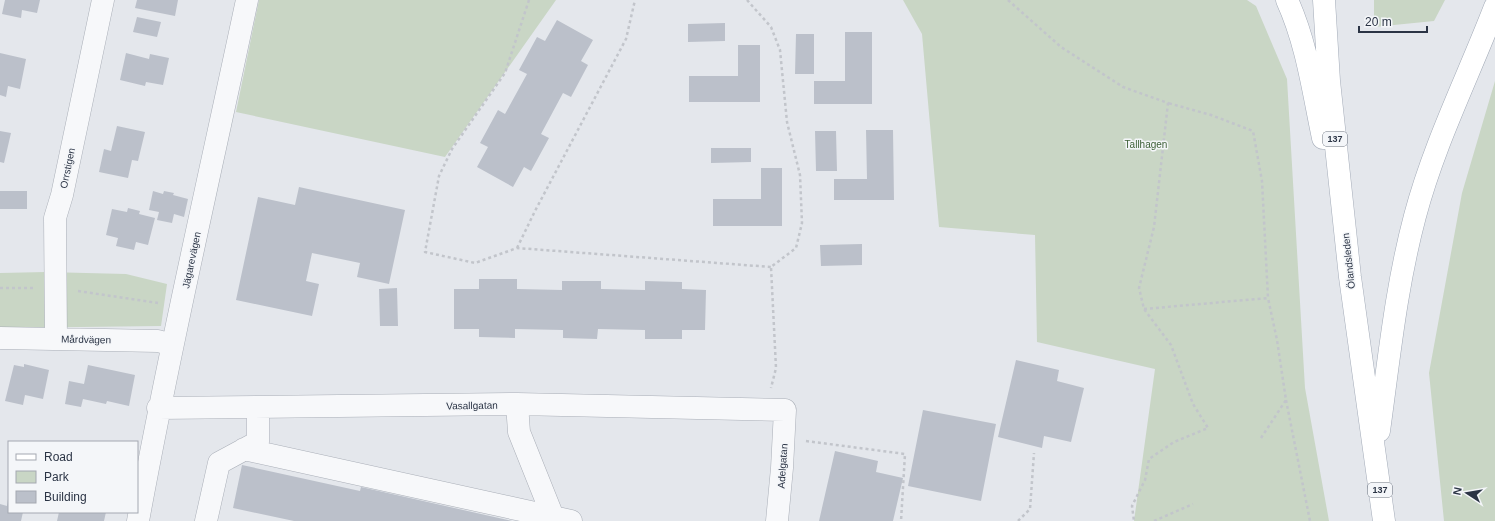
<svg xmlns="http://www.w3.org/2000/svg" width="1495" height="521" font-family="Helvetica,sans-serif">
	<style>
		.green { fill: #c9d6c5 }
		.building { fill: #bbc0ca }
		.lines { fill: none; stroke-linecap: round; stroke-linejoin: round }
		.minor-casing { stroke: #a9aeb7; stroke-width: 23 }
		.major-casing { stroke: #a3abb8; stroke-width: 23 }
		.path { stroke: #c2c5cb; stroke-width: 2.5; stroke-dasharray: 3 3; stroke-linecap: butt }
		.minor { stroke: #f7f8fa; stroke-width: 22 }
		.major { stroke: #fff; stroke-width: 22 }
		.labels { text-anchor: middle; stroke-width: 3; stroke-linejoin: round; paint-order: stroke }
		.shield { fill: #f4f6f9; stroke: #676e7b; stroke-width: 1 }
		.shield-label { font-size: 9px; font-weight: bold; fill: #2b3445 }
		.park-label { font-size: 10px; fill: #3f6138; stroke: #f4f6f9 }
		.street-label { font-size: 10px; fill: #2b3445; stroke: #f4f6f9 }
	</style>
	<rect width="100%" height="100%" fill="#e4e7ec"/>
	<!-- green -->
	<path class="green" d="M259,0H556L445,157L236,112Z
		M903,0H1247L1256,6L1287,79L1305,388L1329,521H1134L1155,369L1037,342L1035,235L939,227L922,34Z
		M1374,0H1445L1434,21L1374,27Z
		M1495,81V521H1444L1429,373L1462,193Z
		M46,272L126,274L167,284L161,326L0,328V273Z"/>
	<!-- building -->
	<path class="building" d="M5,0H40L37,13L22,10L21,18L2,14Z
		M137,0H178L175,16L135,8Z
		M137,17L161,22L157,37L133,32Z
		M557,20L593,40L581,61L588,65L571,97L563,93L541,134L549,138L531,171L524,167L513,187L477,167L488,147L480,143L498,110L505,114L527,74L519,70L537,37L545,41Z
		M725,23V41L688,42V24Z
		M845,32H872V104H814V81H845Z
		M796,34H814V74H795Z
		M738,45H760V102H689V76H738Z
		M0,53L26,59L20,89L8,86L6,97L0,95Z
		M126,53L149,59L150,54L169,58L163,85L146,82L145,86L120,80Z
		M117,126L145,132L138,161L132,160L128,178L99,172L104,149L111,151Z
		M866,130H893L894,200H834V179H867Z
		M0,131L11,133L4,163L0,162Z
		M815,131H836L837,171H816Z
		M711,148H751V162L711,163Z
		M761,168H782V226H713V199H761Z
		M299,187L405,210L389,284L357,277L360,263L312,253L306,281L319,284L312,316L236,300L258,197L295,205Z
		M0,191H27V209H0Z
		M153,191L163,194L164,191L174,193L173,195L188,199L184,217L174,214L172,223L157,220L159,212L149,210Z
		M128,208L140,211L139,214L155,218L148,245L136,242L134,250L116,246L118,238L106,235L112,209L127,212Z
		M862,244V265L821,266L820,245Z
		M479,279H517V289L562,290V281H601V289L645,290V281L682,282V289L706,290L705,330H682V339H645V330L598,329L597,339L563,338V330L515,329V338L479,337V329H454V289H479Z
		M397,288L398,326H380L379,289Z
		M1016,360L1059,370L1057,381L1084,388L1071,442L1044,436L1042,448L998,437Z
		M24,364L49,370L43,399L25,395L23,405L5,401L14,365L24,367Z
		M88,365L135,375L129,406L107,401L106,404L83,399L81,407L65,404L69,381L84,384Z
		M923,410L996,424L981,501L908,486Z
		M835,451L878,461L876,472L903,478L893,521H819Z
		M242,465L360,491L361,487L512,521H294L233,508Z
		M8,499L9,512H23L21,521H0V504L7,506Z
		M59,512H106L104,521H57Z"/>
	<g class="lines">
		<!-- minor casing -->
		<g class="minor-casing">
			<path id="minor" d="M0,338L158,341L172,345
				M56,338L55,218L62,195L103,0
				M517,404L519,432L553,517
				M158,408L517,404L785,410L782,468L777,521
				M244,449L571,521
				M138,521C170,347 210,174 247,0
				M206,521L219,463L258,442V407"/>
		</g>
		<!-- major casing -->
		<g class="major-casing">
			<path id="major" d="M1287,0C1307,44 1313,91 1323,138
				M1324,0L1329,81L1350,277L1384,521
				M1379,431C1389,359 1396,287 1415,216C1434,144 1468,77 1495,7"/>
		</g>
		<!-- path -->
		<path class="path" d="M529,0L505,73L452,149L439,176L425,252L475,263L517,248L771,267
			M747,0L771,27L780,50L787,122L800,175L802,223L796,248L771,267L776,368L771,388
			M1008,0L1061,47L1123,87L1168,103L1154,227L1139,288L1144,309L1171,345L1193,404L1208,428L1174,442L1149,459L1145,480L1132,506L1134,521
			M517,248L535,211L626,39L635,0
			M0,288H33
			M78,291L158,303
			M1144,309L1268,298L1262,181L1253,131L1211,115L1168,103
			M1286,400L1310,521
			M1261,438L1286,400L1277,340L1268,298
			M806,441L905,454L901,521
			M1018,521L1030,509L1034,453
			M1154,521L1193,504"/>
		<!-- minor -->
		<use href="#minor" class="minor"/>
		<!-- major -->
		<use href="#major" class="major"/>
	</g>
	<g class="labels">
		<!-- shield labels -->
		<g class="shield">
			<rect x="1323" y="132" width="24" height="14" rx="3"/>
			<rect x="1368" y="483" width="24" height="14" rx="3"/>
		</g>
		<g class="shield-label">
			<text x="1335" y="142">137</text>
			<text x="1380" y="493">137</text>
		</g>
		<!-- park labels -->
		<g class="park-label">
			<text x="1146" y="148">Tallhagen</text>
		</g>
		<!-- street labels -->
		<g class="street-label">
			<text transform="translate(67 168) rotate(-78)" y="4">Orrstigen</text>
			<text transform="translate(191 260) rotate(-78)" y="4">Jägarevägen</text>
			<text transform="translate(1348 261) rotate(-96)" y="4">Ölandsleden</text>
			<text transform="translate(86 339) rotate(1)" y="4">Mårdvägen</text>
			<text transform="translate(472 405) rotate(-1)" y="4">Vasallgatan</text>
			<text transform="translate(782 466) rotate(-86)" y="4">Adelgatan</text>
		</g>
	</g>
	<!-- legend -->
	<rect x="8" y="441" width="130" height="72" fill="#f4f6f9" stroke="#a4a8b1"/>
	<rect x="16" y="454" width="20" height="6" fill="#ffffff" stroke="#a4a8b1"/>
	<text x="44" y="461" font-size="12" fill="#2b3445">Road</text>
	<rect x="16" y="471" width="20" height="12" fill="#c9d6c5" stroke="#a4a8b1"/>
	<text x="44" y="481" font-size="12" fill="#2b3445">Park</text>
	<rect x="16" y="491" width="20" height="12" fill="#bbc0ca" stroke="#a4a8b1"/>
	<text x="44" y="501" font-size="12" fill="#2b3445">Building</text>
	<!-- north arrow -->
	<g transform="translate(1467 493) rotate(282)" stroke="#f4f6f9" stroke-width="3" paint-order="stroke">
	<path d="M0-3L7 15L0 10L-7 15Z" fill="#2b3445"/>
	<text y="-6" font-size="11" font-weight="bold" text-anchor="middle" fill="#2b3445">N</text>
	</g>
	<!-- scale -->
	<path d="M1359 26v6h68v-6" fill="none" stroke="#2b3445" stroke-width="2"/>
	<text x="1365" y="26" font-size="12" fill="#2b3445" stroke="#f4f6f9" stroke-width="3" paint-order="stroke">20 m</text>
</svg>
